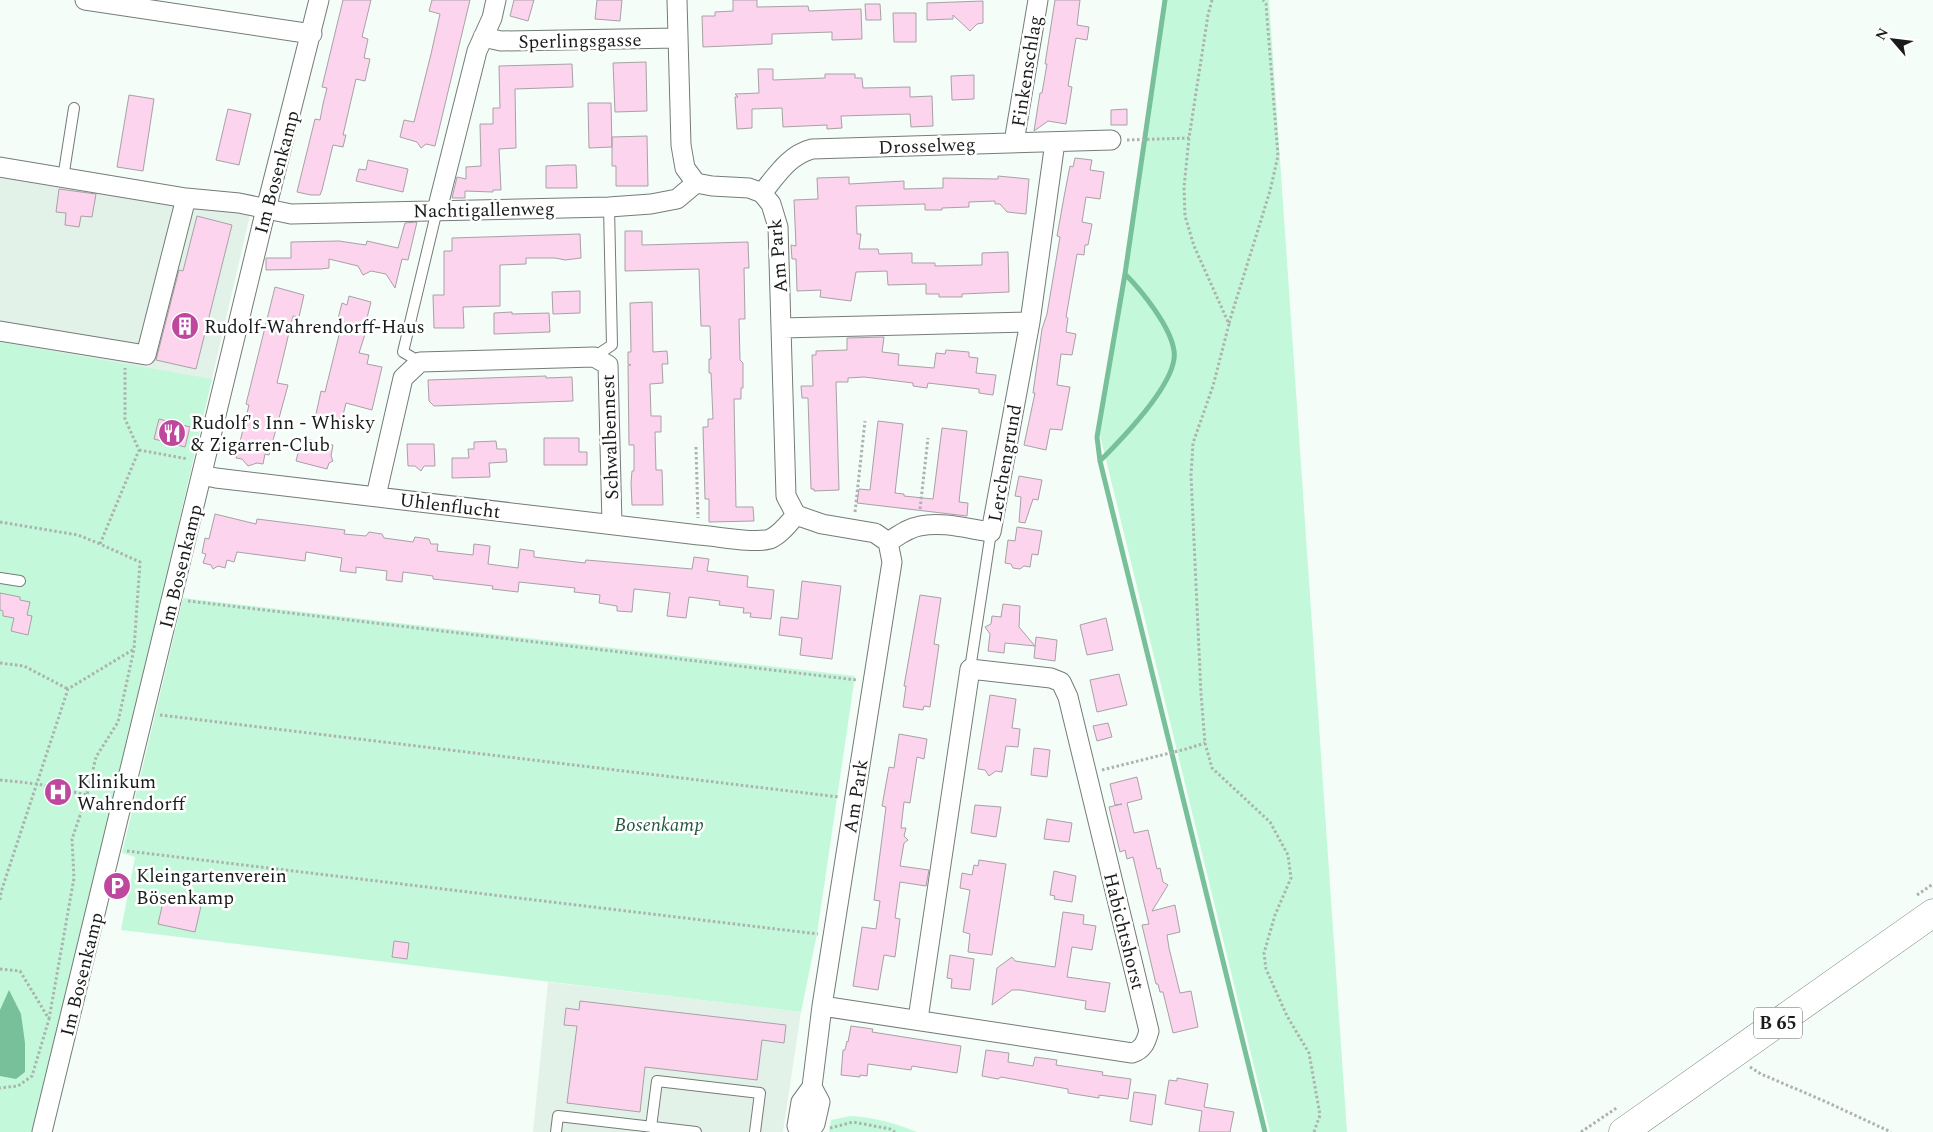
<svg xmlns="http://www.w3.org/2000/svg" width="1933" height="1132" font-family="Spectral,serif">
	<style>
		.built { fill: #e2f2e8 }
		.green { fill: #c3f9da }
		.water { fill: #77c099 }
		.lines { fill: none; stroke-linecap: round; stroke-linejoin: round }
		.stream { stroke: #77c099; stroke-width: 5 }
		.building { fill: #fcd4ee; stroke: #a8a1a5 }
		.service-casing { stroke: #757c78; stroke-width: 12 }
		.minor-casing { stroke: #757c78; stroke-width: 21 }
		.primary-casing { stroke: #757c78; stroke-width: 29 }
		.path { stroke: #acb3af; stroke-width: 3; stroke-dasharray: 2.5 2.5; stroke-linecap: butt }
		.service { stroke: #fff; stroke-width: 10 }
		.minor { stroke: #fff; stroke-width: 19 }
		.primary { stroke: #fff; stroke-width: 28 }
		.labels { text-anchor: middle; stroke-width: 5; stroke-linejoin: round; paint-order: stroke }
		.shield { fill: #fff; stroke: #5e605f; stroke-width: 1 }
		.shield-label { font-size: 18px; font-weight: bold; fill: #191c1a }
		.street-label { font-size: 19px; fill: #191c1a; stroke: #fff }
		.poi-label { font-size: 19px; fill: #191c1a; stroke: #fff; text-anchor: start }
		.park-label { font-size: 19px; font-style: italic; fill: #21583e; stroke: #fff }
	</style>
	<rect width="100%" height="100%" fill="#f4fdf8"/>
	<!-- built -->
	<path class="built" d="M0,171L250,215L39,1123L0,1132Z
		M548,982L801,1012L783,1132H533Z"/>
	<!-- green -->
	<path class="green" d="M1163,0H1269L1347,1132H1270L1098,427L1146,130Z
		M0,342L212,379L39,1123L34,1132H0Z
		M183,598L855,676L817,934L801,1012L121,930L135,857L122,853Z
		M850,1116C874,1117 894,1123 917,1132H829L831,1120Z"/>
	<!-- water -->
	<path class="water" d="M9,990L21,1014L25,1043V1072L16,1079L0,1076V1010Z"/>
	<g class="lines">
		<!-- stream -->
		<path class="stream" d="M1165,0L1125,274L1097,437L1100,461L1265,1132
			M1100,461C1121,440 1179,381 1174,351C1171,327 1142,291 1125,274"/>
	</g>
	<!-- building -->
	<path class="building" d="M343,0H371L362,37L368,39L364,58L370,59L365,81L356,79L343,135H346L343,147L333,145L322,190L320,195H311L297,192L315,119L320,120L323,104L327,88L322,87Z
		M432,0H470L435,146L426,144L421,148L417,142L400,137L404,120L414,122L431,54L440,14L429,11Z
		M514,0H534L528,21L510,16Z
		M597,0H622L620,21L595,19Z
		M733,0H757V7L808,6L809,11L861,9L862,39L832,40V32L772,34V44L703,47L702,16H715V12L733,11Z
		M1055,0H1080L1077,25L1089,27L1087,40L1076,38L1068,86L1072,87L1066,124L1048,121L1034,131L1040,93H1042L1047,64H1045Z
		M983,1V23L977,24L970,31L953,15V19L927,20V3Z
		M865,4H880L881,20H866Z
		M893,13H916V42H894Z
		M646,62L647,111L615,112L613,63Z
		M572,64L573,87L515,89L516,148L499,149L501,190H493V192L465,191V198H452L457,177L466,179V167L481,166L480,124H493V108H500L499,66Z
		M758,69H773V80L825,78V74H855V78H862L863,88L910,87V97L932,96L933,126L911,127L910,114L841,116L842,128L827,129V125L783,127L782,108L752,109V128L737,129L735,97H738L735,94L759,93Z
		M974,75V99L952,100L951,76Z
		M129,95L154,99L143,171L117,167Z
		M588,103H611L612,147L589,148Z
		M228,109L251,114L239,165L216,160Z
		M1127,109V125H1111V110Z
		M647,136L648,186H616V166H612V137Z
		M1075,158L1092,160L1090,170L1104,172L1100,199L1086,197L1082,222L1092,224L1088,245H1085L1084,255L1077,254L1066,317L1068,318L1066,332L1076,334L1072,355L1061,354L1057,385L1070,387L1062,430L1050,429L1046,450L1024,445L1035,393H1033L1042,329L1047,314L1060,237L1057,236L1064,197L1070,166L1073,167Z
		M368,160L408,169L403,192L356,181L359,169L366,170Z
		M567,165H576L577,188H546V166Z
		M998,176L1029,179L1026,214L1007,212L1000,204H995V201L969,202V207L942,208V210H925V204L856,206L857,234H861L859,249H878L879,254L912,253V263H935V266L982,265V253L1008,252L1009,292L962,294V297H939V294H926V284L888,285L887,271L856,272L851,301L820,297L821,290L797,291L796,259H792L791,245L796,246L794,200L818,199L817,178L849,177V184L904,181V189L943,188V178L998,179Z
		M59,189L96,194L92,217L81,216L79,227L65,225L66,213L56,212Z
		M197,216L232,225L196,369L156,360L179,270L183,271Z
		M417,222L408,260L402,259L395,288L386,274L371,271L363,275L358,266L329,259V268L321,269L266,270V258H291V242L339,241L366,245L367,241L398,248L405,223Z
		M625,231H642V245L748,242L749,268H744L745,319H739L740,360L743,363V388H741V399H734L736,507H753L754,521L709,522V499H705L703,427H708V419H713L711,373H709V359H711L710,326H701L699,269L625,271Z
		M580,234L581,258L565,260L555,258H526V264L500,265V306L463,307L464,328H434L433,295H444V251H452V238Z
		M275,287L304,295L299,317L293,316L277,383L288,385L269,455L265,454L263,464L257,463L248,466L242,459L236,458L249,405L246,404Z
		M580,291V313L553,314L552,292Z
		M349,296L371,302L365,326L367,328L359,353L369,355L367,364L382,367L372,410L346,403L342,419L332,418L316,414L321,391L325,392L340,331L335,330L342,303L347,305Z
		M652,302L653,352L667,351L668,364H662L663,383L650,384L651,416H661V432H655L656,470H662L663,505H632L631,483L632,471H634V445H629L628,365H631L628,364V352H631L630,303Z
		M512,312V314L549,313L550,332L494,334V313Z
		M884,337L882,352L899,354L898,365L934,368L936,353L945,354L946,350L969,352V357L978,358L976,373L996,375L993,395L979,393V389L928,383L927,388L913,386V383L864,377L848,378V382H836L839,490L814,491V489H811L808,398H802L801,386H813L812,355H816V351L847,350V338Z
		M546,376V378L572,377L573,401L434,406L429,401L428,380Z
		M159,419L190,427L185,447L154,439Z
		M878,421L903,424L895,493L904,494V496L933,499L942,428L967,431L959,502L968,503L967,516L857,503L859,489L870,490Z
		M302,438L333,445L331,456L333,461L329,463L327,469L296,461Z
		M544,438H579V452H587V465H544Z
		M496,441L497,449H506L507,462L489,463L490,477L452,478V458H469L468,449H474V442Z
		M407,444H434L435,466H424L421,471L415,466H408Z
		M1019,476L1042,480L1038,500L1033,499L1025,523L1019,522L1021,497L1015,496Z
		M215,514L256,524L257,519L345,530L344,534L366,536L369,532L382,534L384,538L406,541L413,542L415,537L429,539L431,544H438L437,551L473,555L474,544L490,546L488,564L518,568L520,549L534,551V557L585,563L586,560L692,569L694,557L709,559L707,571L748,576L747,587L774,590L771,619L750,617L751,613H743L744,608L719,605L720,601L689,597L686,618L667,616L670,593L634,589L632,612L617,611V606L599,603L600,595L574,592L575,588L519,582L518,592L492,589L493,586L433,579V576L403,572L402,582L386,580L387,571L356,567V573L340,571L342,558L306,552L305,561L237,552L234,562L227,560L225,568L218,566L213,569L211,565L203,563L206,554L202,553L205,538L209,539Z
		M1017,527L1042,531L1038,555L1032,554L1030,567L1024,566L1020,569L1013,568L1011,564L1005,563L1008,540L1015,541Z
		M802,581L841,586L832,659L800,655L802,638L779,635L781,617L798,619Z
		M0,593L20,597V600L30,602L27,615L32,616L28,635L11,631L14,618L3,616V611L0,610Z
		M920,595L941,598L934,644L939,645L930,707L924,706L923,710L903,707L906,686H904Z
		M1003,604L1020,606L1019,627L1035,646L1005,643L1004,653L988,651L990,634L985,627L991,624L992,616L1001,617Z
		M1106,618L1113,650L1087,655L1080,625Z
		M1036,637L1057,640L1055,661L1034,658Z
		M1119,674L1127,705L1097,712L1090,680Z
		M990,695L1016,699L1012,728L1020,729L1018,747L1006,746L1002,772L996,771L989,776L985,770L978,769Z
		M1108,723L1112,737L1097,741L1093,726Z
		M899,734L927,739L924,759L917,757L910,803L904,802L901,828H906L904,836L908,840L904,843L900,866L929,870L926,886L900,882L895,918L900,919L895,957L884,955L878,990L853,986L862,927L876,929L880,901L874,900L886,807L882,806L889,767L894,768Z
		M1034,748L1050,750L1047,777L1031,775Z
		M1137,777L1142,799L1127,803L1134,833L1148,830L1157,869L1160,868L1163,882L1168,885L1152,911L1175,905L1180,932L1167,935L1169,948L1180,993L1191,991L1198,1027L1173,1033L1163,992H1160L1158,984H1156L1142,925L1149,924L1133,857L1127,859L1125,850L1120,852L1109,807L1122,804L1115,805L1110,784Z
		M975,805L1001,807L996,837L971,833Z
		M1047,819L1072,823L1069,842L1044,839Z
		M979,860L1006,864L992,955L968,952L970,934L963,932L970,890L960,888L962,873L972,875L974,865L978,866Z
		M1054,871L1076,876L1072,902L1054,899L1055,896L1050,895Z
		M164,898L201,906L195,932L158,924Z
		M1063,912L1084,915L1083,924L1096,926L1092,950L1072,947L1067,977L1110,983L1105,1012L1085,1009L1086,1001L1020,990H1012L992,1005L997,968L1012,957L1015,961L1055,967Z
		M394,941L409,943L407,959L392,957Z
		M950,955L974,959L970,990L951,988L952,979L947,978Z
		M580,1001L786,1025L784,1043L762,1040L757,1080L645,1067L640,1112L567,1103L577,1026L564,1025L566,1008L579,1010Z
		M851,1026L873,1029L872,1032L961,1046L957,1073L912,1066L911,1070L868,1064L867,1076L860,1075V1077L841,1075L843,1050H845L847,1041L848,1042Z
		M986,1050L1009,1053L1008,1062L1033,1066L1035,1057L1057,1060L1056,1065L1096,1071L1103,1072L1102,1075L1131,1079L1128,1099L1099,1095V1098L1068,1093V1089L1001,1077L998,1079L982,1076Z
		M1177,1078L1208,1084L1204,1107L1234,1112L1230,1132H1199L1202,1111L1165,1104L1169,1080L1177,1081Z
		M1134,1092L1156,1095L1152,1125L1130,1121Z"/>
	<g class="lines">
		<!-- service casing -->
		<g class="service-casing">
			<path id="service" d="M63,178L74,108
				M594,357L612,345L609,207
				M420,362L403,352L437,210
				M0,578L20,581
				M970,669L991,532
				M651,1127L657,1081L760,1093L755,1132
				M556,1132L558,1116L696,1132"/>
		</g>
		<!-- minor casing -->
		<g class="minor-casing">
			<path id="minor" d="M85,0L312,34
				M677,0L681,145L685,168L696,183L712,186L749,188L762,193L771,204L778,227L786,496L796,515L822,524L875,533L888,542L892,562L822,1006L812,1087L801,1102L797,1126L800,1132
				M483,37L501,41L677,38
				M1014,142L1038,0
				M0,167L186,198L239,203L291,214L609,207L651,204L677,199L696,183
				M762,193C777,175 789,155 812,149L1111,140
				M437,210L477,51L492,18L496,0
				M782,328L1030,322
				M0,331L146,355L186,198
				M202,475L216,478L699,535C717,536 753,544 770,539C780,535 789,523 796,515
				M376,496L403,378L420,362L594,357L608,365L612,524
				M888,542C898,536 908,528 920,526C942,521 969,529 991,532L1030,322L1055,142
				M822,1006L1132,1053C1143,1050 1146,1042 1149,1031L1068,697L1061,682L1051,678L970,669L918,1019
				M42,1132L266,209L319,0
				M809,1132L815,1124L820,1102L812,1087"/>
		</g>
		<!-- primary casing -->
		<g class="primary-casing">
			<path id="primary" d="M1623,1132L1933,913"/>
		</g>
		<!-- path -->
		<path class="path" d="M1212,0L1208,15L1189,138L1184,187L1185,216L1194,246L1229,324L1213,386L1193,443L1191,475L1201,694L1205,743L1212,768L1270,822L1288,855L1291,878L1275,915L1264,953L1266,969L1287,1016L1309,1053L1320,1115L1314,1132
			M1127,140L1189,138
			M1229,323L1270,191L1278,156L1266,4L1263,0
			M696,447L698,518
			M139,450L188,459
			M920,509L928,438
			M855,512L865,421
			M0,522L78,535L100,544
			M188,601L857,680
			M0,663L24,666L68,689
			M160,715L839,797
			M1102,770L1186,749L1205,743
			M0,780L38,784L87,795
			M127,851L818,934
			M1917,895L1933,884
			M0,900L1,892L68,689L134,649
			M0,969L20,971L49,1019L32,1076L18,1086L0,1088
			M49,1019L74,878L72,839L87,795L96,757L118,722L134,649L140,562L100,544L139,450L125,419V368
			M1750,1067L1761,1074L1822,1100L1891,1132
			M830,1128L853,1122L890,1129L895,1132
			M1581,1132L1618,1107"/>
		<!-- service -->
		<use href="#service" class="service"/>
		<!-- minor -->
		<use href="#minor" class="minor"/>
		<!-- primary -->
		<use href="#primary" class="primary"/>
	</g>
	<!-- icons -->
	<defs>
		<g id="building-disc" transform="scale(1.4375)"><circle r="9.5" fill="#bf489f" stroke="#fff"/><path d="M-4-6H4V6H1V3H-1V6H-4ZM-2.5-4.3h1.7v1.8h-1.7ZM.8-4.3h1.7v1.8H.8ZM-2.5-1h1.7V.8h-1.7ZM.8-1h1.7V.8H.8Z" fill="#fff"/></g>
		<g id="restaurant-disc" transform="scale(1.4375)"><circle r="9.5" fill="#bf489f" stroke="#fff"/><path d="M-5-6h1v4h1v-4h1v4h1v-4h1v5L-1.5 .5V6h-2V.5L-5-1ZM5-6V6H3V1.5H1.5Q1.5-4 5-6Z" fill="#fff"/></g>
		<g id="hospital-disc" transform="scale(1.4375)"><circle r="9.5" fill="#bf489f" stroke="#fff"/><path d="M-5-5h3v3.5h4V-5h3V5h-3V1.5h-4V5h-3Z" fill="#fff"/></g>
		<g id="parking-disc" transform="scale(1.4375)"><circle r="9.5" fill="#bf489f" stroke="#fff"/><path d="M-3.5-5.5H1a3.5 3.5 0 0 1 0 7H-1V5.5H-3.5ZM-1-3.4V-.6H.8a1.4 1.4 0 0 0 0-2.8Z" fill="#fff"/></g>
	</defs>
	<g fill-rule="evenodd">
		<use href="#building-disc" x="185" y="326"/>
		<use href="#restaurant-disc" x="172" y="433"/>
		<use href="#hospital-disc" x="58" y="792"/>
		<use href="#parking-disc" x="117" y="886"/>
	</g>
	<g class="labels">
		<!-- shield labels -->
		<rect class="shield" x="1754" y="1007.5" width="48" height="31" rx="4"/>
		<g class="shield-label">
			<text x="1778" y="1029">B 65</text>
		</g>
		<!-- street labels -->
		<g class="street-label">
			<text transform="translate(580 40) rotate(-1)" y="7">Sperlingsgasse</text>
			<text transform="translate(1026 71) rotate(-81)" y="7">Finkenschlag</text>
			<text transform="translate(927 145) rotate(-2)" y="7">Drosselweg</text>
			<text transform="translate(276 172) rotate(-75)" y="7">Im Bosenkamp</text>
			<text transform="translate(484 209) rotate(-1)" y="7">Nachtigallenweg</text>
			<text transform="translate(777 256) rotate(-95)" y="7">Am Park</text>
			<text transform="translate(609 437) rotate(-92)" y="7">Schwalbennest</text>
			<text transform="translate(1004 463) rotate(-80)" y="7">Lerchengrund</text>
			<text transform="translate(450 505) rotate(7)" y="7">Uhlenflucht</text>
			<text transform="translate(180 566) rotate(-76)" y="7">Im Bosenkamp</text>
			<text transform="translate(855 796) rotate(-81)" y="7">Am Park</text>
			<text transform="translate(1125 931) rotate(76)" y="7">Habichtshorst</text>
			<text transform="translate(81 974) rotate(-76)" y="7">Im Bosenkamp</text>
		</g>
		<!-- poi labels -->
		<g class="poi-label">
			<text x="204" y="333">Rudolf-Wahrendorff-Haus</text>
			<text x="191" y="429">Rudolf's Inn - Whisky<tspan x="191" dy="22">&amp; Zigarren-Club</tspan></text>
			<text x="77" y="788">Klinikum<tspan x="77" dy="22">Wahrendorff</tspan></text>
			<text x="136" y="882">Kleingartenverein<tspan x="136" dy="22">Bösenkamp</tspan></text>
		</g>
		<!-- park labels -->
		<g class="park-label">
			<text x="659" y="831">Bosenkamp</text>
		</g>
	</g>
	<!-- north arrow -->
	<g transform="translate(1893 40) rotate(298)" stroke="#ffffff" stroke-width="4" paint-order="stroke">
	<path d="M0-4L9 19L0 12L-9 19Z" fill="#191c1a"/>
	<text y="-8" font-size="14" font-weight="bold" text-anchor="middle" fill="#191c1a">N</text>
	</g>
</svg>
